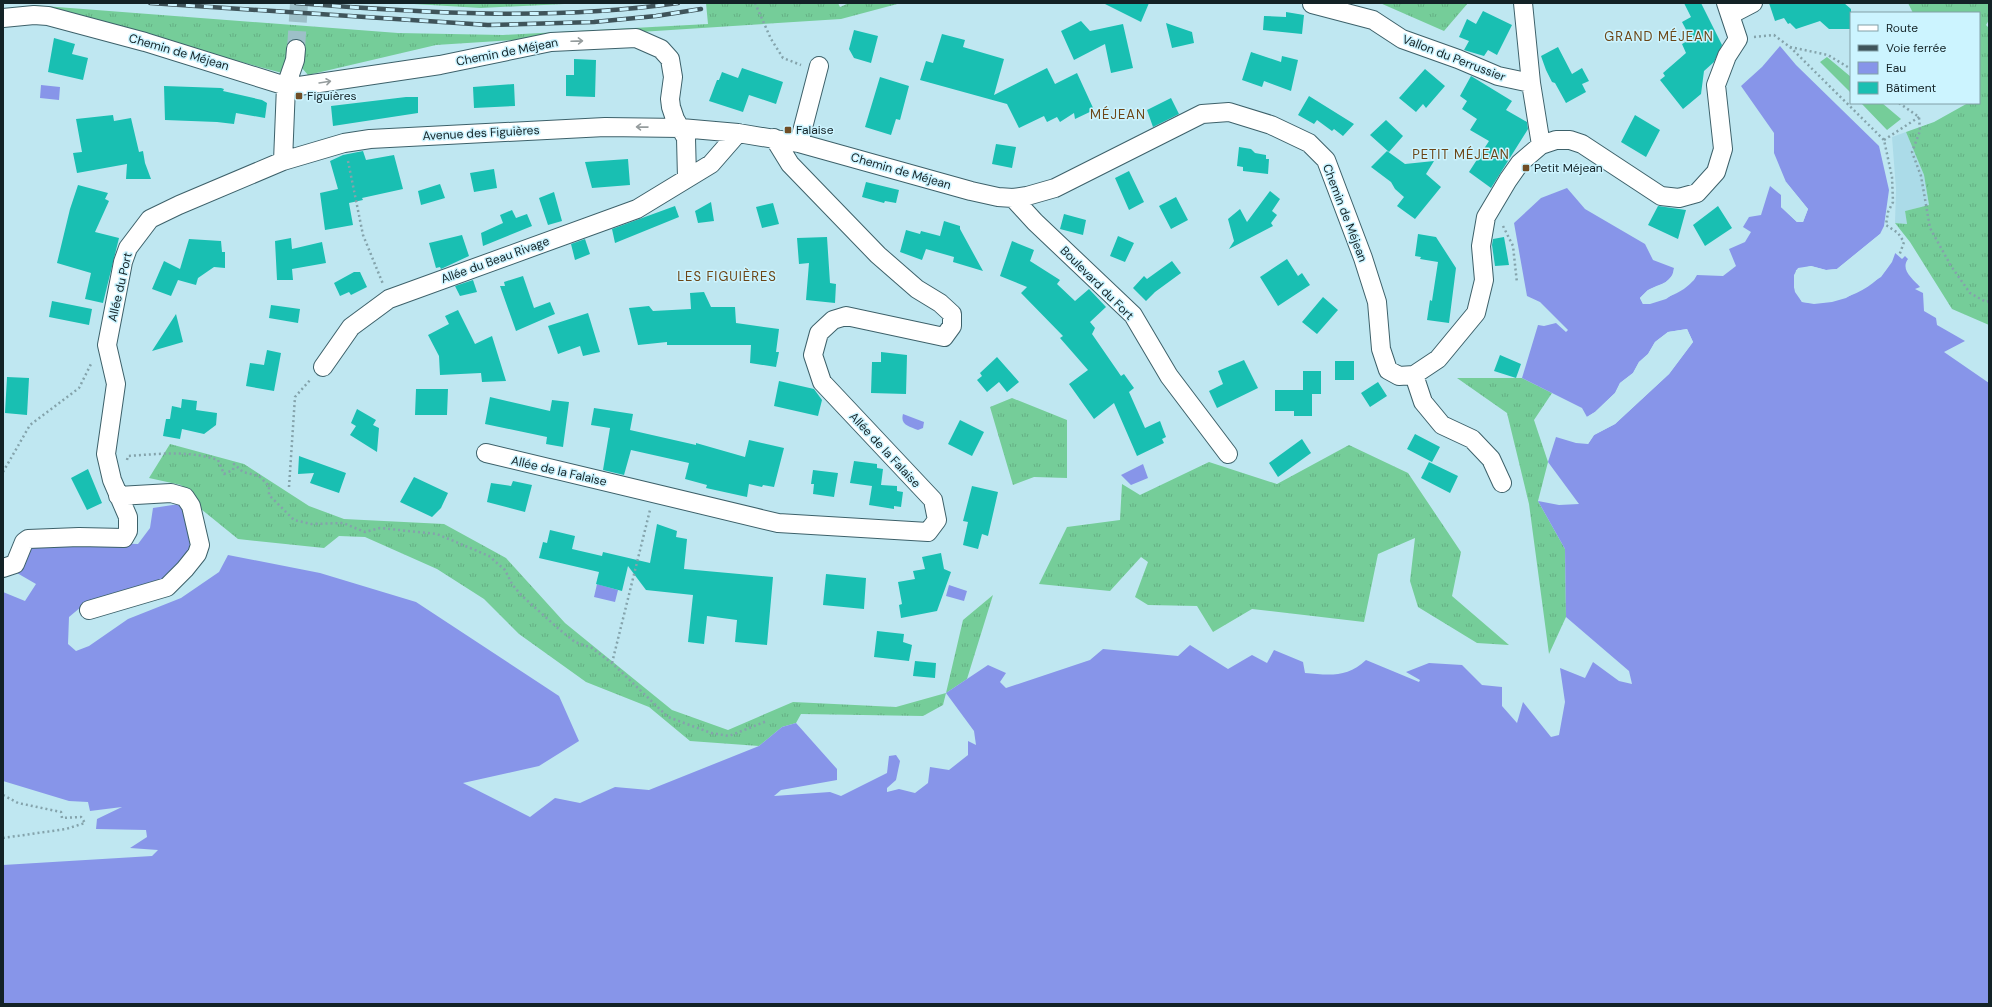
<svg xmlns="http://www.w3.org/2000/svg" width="1992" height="1007" font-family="'DM Sans',sans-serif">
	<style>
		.built { fill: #abdbe8 }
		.grass { fill: url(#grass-tufts) }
		.pitch { fill: #75cd99 }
		.water { fill: #8795e9 }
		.pier { fill: #bfe7f1 }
		.building { fill: #19bfb2 }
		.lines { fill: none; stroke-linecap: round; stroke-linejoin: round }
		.minor-tunnel { stroke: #9dc0c8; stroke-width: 18; stroke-dasharray: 18 9; stroke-linecap: butt }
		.minor-casing { stroke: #3d616a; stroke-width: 20 }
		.path { stroke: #84a3ab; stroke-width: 2.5; stroke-dasharray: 2 3; stroke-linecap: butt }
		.minor { stroke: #fff; stroke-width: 18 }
		.rail-casing { stroke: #3f545a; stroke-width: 4.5 }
		.rail { stroke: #ccf4ff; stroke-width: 3; stroke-dasharray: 9; stroke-linecap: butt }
		.oneway { stroke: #959c9d }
		.poi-dot { fill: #704e26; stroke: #ccf4ff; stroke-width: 1.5 }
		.labels { text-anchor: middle; stroke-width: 3; stroke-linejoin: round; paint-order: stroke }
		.street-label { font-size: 12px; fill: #132226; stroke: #ccf4ff }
		.poi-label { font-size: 12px; fill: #132226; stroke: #ccf4ff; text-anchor: start }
		.neighbourhood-label { font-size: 13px; letter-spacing: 1px; fill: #6c4617; stroke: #ccf4ff }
	</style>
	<defs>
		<pattern id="grass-tufts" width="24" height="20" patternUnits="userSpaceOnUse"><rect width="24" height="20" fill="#75cd99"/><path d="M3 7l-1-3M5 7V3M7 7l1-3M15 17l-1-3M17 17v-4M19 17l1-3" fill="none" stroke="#64b084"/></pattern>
	</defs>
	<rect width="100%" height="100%" fill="#bfe7f1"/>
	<!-- built -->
	<path class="built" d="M1906,132L1924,175L1929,205L1905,211L1907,224L1895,223L1896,189L1892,137Z"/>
	<!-- grass -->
	<path class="grass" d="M397,3H585L481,8Z
		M706,3H838L840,7L849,3H901L841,19L436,45L308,75L302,68L301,61L282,73L31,5L398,33L503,35L708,24Z
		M1380,3H1468L1444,31Z
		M1908,3H1989V20L1986,25L1989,28V325L1952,309L1910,242L1895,223L1907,224L1905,211L1929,205L1924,175L1906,132L1934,122L1968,103H1979V13H1913Z
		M1457,378H1522L1552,393L1534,420L1548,462L1538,501L1565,549L1566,617L1549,654L1529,504L1507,413Z
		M1012,398L1067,420V478L1034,477L1013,485L990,407Z
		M170,444L244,464L309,506L344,519L444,524L506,558L565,623L672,710L728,730L793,702L896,707L946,693L963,620L993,595L967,679L946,693L943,705L923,716L801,714L796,723L782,727L759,746L690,741L649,707L586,682L519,634L484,599L437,569L365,537L339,536L324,548L238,539L201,509L181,485L149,478Z
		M1349,445L1408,473L1461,552L1452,596L1509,645L1477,643L1418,607L1410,581L1415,538L1378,554L1364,622L1252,609L1213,632L1197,606L1148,605L1135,597L1148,562L1141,557L1110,591L1039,584L1067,527L1120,520L1122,484L1140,495L1209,462L1277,484Z"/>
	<!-- pitch -->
	<path class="pitch" d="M1827,57L1851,77V93L1820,62Z
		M1861,103H1882L1901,119L1887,130Z"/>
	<!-- water -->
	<path class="water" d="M1780,46L1796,65L1879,146L1889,190L1884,226L1880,234L1837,269L1826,270L1811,266L1796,270L1794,287L1802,302C1836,307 1886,288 1894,252L1902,259L1905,256L1908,259C1900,270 1913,279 1920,287L1915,289L1923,293L1924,311L1936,318L1937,325L1965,341L1944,352L1989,383V1004H3V865L152,856L158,850L130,848L147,837L146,830L96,829L97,819L122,807L90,811L88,802L69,801L3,781V592L25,601L36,584L17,573L32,545L70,542L138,544L150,528L153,508L179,504L187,512L192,554L165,583L81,607L69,617L68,644L76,651L89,646L128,619L181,598L219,572L228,555L320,573L416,602L559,696L579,741L539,766L463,783L530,817L555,798L580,803L615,787L649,790L759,746L782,727L796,723L837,769V780L781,790L774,796L830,792L841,796L887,773L889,756L896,755L900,761L896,780L887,788V792L899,789L915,793L928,783L930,767L949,770L968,755V741L976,745L974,731L946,693L988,665L1006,673L1000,682L1006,688L1090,660L1103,649L1178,656L1190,645L1228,669L1252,655L1267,663L1274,650L1303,662L1305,673C1329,675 1347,678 1366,660L1419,682L1420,680L1406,672L1429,663L1462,665L1482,685L1502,687V706L1517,723L1523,702L1551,737L1559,735L1565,702L1560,668L1585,678L1593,662L1619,681L1632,684L1629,671L1566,617L1565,549L1538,501L1559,505L1579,504L1548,462L1556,437L1576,443L1588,444L1594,435L1615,424L1669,374L1693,342L1687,329L1668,332L1655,342L1648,354L1639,362L1633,373L1620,383L1615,393L1595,412L1587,417L1582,408L1522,378L1538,325L1544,326L1556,323L1566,332L1568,330L1540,302L1527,296L1514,223L1541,198L1567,188L1585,209L1645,244L1653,260L1674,268C1672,283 1662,283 1650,289C1646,291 1643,295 1640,298L1643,304C1662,300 1687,293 1697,275L1723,276L1736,266L1729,249L1745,242L1751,232L1743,227L1749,217L1761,215L1770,186L1781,195V207L1797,222H1803L1808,209L1786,182L1774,153V133L1741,86L1762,67Z
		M41,85L60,87L59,100L40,98Z
		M903,414L924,422L923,428L918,430C909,426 900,425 903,414Z
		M1143,464L1148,478L1131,485L1121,475Z
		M597,584L618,590L615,602L594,597Z
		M949,585L967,591L964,601L946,596Z"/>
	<!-- pier -->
	<path class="pier" d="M1786,182L1808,209L1803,222H1797L1781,207L1782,193L1783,206L1798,220H1802L1806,209L1785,184Z
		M1880,234L1882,235L1838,271L1826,272L1810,268L1799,270L1796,276V287L1797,292L1803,300L1814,302L1832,300L1845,296L1880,275L1890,261L1892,251H1896L1892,262L1881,277L1846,298L1832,302L1814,304L1802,302L1795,292L1794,287V275L1798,268L1811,266L1826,270L1837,269Z
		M1676,267L1675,277L1666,285L1649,291L1643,299L1644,302H1650L1666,297L1693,279L1697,273L1694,280L1666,299L1650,304H1643L1640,298L1648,290L1665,283L1673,275L1674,268Z
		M1687,329L1693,342L1669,374L1615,424L1594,435L1588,444L1587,442L1593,434L1614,423L1668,373L1691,342L1686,331L1669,334L1656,344L1650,355L1640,364L1634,374L1622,384L1617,395L1596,414L1585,418L1595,412L1615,393L1620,383L1633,373L1639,362L1648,354L1655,342L1668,332Z"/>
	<!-- building -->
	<path class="building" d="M1103,3H1149L1141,22Z
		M1684,3H1701L1722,45L1714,62L1704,71L1701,94L1683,109L1660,80L1665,76L1663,73L1686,53L1682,44L1691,39L1682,22L1691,17Z
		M1769,3H1844L1851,9V29H1829L1820,21L1796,29L1790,23L1788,24L1784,18L1775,21Z
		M1483,11L1512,25L1497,55L1488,50L1484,56L1464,50L1469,41L1459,37L1467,19L1476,24Z
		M1286,12L1304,15L1302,34L1263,30L1264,16L1286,17Z
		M1081,21L1090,31L1123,24L1133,68L1111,73L1105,44L1074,60L1061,31Z
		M1166,23L1192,32L1194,43L1172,48Z
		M854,30L878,36L871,63L854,58L849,49Z
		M942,34L965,40L963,47L1004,59L994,95L1047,68L1055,84L1077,73L1094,110L1075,119L1074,113L1060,122L1057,117L1047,122L1044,116L1019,128L1007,104L920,80L926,61L933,63Z
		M54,38L75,44L72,54L88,58L83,80L48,72Z
		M1558,47L1572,74L1582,68L1589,81L1582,84L1586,92L1566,103L1555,83L1552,82L1546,70L1541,56Z
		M1251,52L1281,62L1282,56L1298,60L1291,91L1264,81L1262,87L1242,80Z
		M574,59L596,60L595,97L566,96V75H574Z
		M742,68L783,82L776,104L749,95L743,112L709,101L717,80H719L722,72L738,78Z
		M1425,69L1445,86L1426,108L1423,104L1416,112L1399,98Z
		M1471,76L1512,101L1506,110L1527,122L1528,129L1491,188L1469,172L1489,141L1470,130L1477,119L1462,109L1467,101L1460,96Z
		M880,77L909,86L900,120L896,119L891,135L865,127Z
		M514,84L515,106L474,108L473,87Z
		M164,86L221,88L224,89L223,91L262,100L267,103L265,118L236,113L234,124L217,122L165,120Z
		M1309,96L1354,124L1343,136L1334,129L1332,131L1317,120L1314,124L1298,115Z
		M406,97H418V113L333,126L331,106Z
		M1171,98L1179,114L1153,127L1147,110Z
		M113,115L114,121L131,118L139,152L143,151L145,163L151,179H126L127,164L77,173L73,153L82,152L76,119Z
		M1635,115L1660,130L1646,157L1621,142Z
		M1386,120L1403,136L1389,152L1370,135Z
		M996,144L1016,147L1012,168L992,164Z
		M1239,147L1251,149L1255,153L1266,155V159H1269L1268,174L1243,171V167L1237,166Z
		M363,151L366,160L394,155L403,189L362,198L363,200L349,203L353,225L325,230L320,193L338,189L330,161L343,155Z
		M1387,151L1405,164L1434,161L1426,174L1441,187L1415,219L1397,206L1404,197L1395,189L1391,182L1371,167Z
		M628,159L630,185L592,188L585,162Z
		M494,169L497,188L474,192L470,173Z
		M1129,171L1144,202L1129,210L1115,178Z
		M866,182L899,190L896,203L885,201L884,203L862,197Z
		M440,184L445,198L421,205L418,191Z
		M78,185L108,193L105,199L109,201L95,232L119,238L103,303L85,299L91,273L57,263L70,209Z
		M1270,191L1280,199L1272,211L1277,215L1271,223L1273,226L1229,249L1234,241L1228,219L1240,209L1247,222Z
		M554,192L562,221L548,225L539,198Z
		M1176,197L1188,220L1171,229L1159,206Z
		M711,202L714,221L698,223L695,211Z
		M773,203L779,224L762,228L756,207Z
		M675,206L679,217L615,243L612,229Z
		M1658,206L1686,210L1678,239L1648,225Z
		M1718,206L1732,228L1705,246L1693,225Z
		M512,210L516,218L527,214L532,226L483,246L481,233L503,223L500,215Z
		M1064,214L1086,220L1083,235L1060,229Z
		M944,221L960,226V229L983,271L953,262L954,257L926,249L922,260L900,252L906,230L920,234L921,231L940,236Z
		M1418,234L1436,237L1456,268L1449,323L1427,320L1430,300L1432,301L1438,262L1420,259L1421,257L1415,256Z
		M462,235L469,256L441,269L440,267L436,268L429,243Z
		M1118,236L1134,243L1125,262L1110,256Z
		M827,237L830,283L836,284L835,303L806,300L809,263L799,264L797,238Z
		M1504,237L1509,265L1495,266L1492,245L1493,239Z
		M291,238L292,249L322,242L326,263L292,269L293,280H277L275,241Z
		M189,239L221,241L222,252H225V268L214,267L198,278L196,285L178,280L171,296L152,289L164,261L180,269Z
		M585,239L590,254L575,260L571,244Z
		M1012,241L1034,250L1030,261L1060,280L1057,284L1075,301L1089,289L1106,307L1090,322L1095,328L1092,334L1121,376L1124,374L1134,388L1129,392L1145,428L1160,421L1166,437L1162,439L1164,443L1137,456L1114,403L1094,419L1069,384L1088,370L1060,338L1063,336L1021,293L1027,287L1000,276Z
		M1287,259L1298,276L1302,273L1310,285L1278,306L1260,277Z
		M1172,261L1181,273L1155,292L1146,301L1133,288L1144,276L1147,279Z
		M354,272H360L367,287L351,295L349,292L340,296L334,283Z
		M523,276L534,308L550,302L555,314L516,331L500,286H505L504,282Z
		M473,280L477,292L460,296L455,286Z
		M704,292L711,307H735L736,323L779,329L776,352H779L776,367L750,363L751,345H667V342L638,345L629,308L649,306L653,311L691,309L690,293Z
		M1323,297L1338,310L1317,334L1302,322Z
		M52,301L92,309L89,325L49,317Z
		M271,305L300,309L298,323L269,318Z
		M458,310L475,344L492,336L506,381L482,382L481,373L440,375L439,356L428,335L449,324L445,316Z
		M588,313L600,352L583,356L580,346L558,354L548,326Z
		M176,314L183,342L152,351Z
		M267,350L281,353L274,391L246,386L250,363L264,365Z
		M881,352L907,355L906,394L871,393L872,362H881Z
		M1500,355L1521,364L1516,378L1494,371Z
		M997,357L1019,382L1007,392L999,382L987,392L977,380L982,376L980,373Z
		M1244,360L1258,388L1217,408L1209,391L1223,384L1218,371Z
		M1335,361H1354V380H1335Z
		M1303,371H1321V394H1312V416H1294V411H1275V390H1303Z
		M7,377L29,378L27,415L5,413Z
		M779,381L814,389L822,400L818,416L774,406Z
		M1378,382L1387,396L1370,407L1361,393Z
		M416,389H448L447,415H415Z
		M490,397L550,411L552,400L569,402L563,447L546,444L547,437L485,424Z
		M182,399L197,401L196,410L217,413L216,425L204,434L182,429L180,439L163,436L166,419H170L172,406L181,408Z
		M594,408L633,414L630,430L696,445V443L745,457L749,440L784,448L774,487L763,485L762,487L749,484L747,497L706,488L707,485L685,479L689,463L631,450L624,475L603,470L610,428L591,425Z
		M357,409L376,420L373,425L379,428L377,452L350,435L356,426L351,423Z
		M960,420L984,432L972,456L948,444Z
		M1415,434L1440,447L1432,462L1407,449Z
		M1302,439L1311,453L1278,477L1269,463Z
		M299,456L346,473L339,493L310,483L314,473L298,474Z
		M854,461L877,464V468L883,469L881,485L897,486V491L903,492L901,507L894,506V509L869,505L872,486L850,483Z
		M1429,462L1458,476L1450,493L1421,478Z
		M88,469L102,503L87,510L71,478Z
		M813,470L838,473L834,497L813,494L814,484H811Z
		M414,477L448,493L441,508L432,517L400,502Z
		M513,481L532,485L525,512L487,502L491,483L511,486Z
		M972,486L998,492L988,536L982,534L978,549L963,545L968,522L963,521Z
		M657,524L677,531L676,537L687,539L684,569L773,577L767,645L735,642L737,620L707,616L704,644L688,642L693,595L646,590L628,566L622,591L596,584L599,572L539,558L543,542L547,543L550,530L575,536L572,549L602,556L603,552L650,563Z
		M941,553L944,569L951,572L937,611L901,618L899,605L902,604L898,582L915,579L913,571L925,569L922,557Z
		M826,574L866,578L864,609L823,605Z
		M877,631L904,634L903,642L912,645L909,661L874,657Z
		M915,661L936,663L935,678L913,676Z"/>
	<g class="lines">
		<!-- minor-tunnel -->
		<path class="minor-tunnel" d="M296,49L299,3"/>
		<!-- minor casing -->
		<g class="minor-casing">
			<path id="minor" d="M1523,3L1531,83L1541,145
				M1312,4L1373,20L1402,39L1458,59L1498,76L1531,83
				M1730,15L1753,3
				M3,18L34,15L48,16L145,42L286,86H299L440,65L551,42L636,38L661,49L670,59L673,77L670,99L671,107L675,119L686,138L687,178
				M799,143L819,66
				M283,161L286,86L295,60L296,49
				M1013,198L1035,222L1133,315L1169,376L1228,454
				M323,367L351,327L389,299L637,209L711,164L738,133
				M1414,375L1423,402L1442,425L1472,439L1491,459L1502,483
				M486,453L778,523L928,532L937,520L933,500L822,382L813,355L819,333L833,320L846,316L944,337L952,326V314L940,303L917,289L878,255L790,164L774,138
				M3,568L15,564L24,542L28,539L79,537L124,538L128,531V517L112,480L106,454L116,384L107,345L123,262L128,248L150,219L179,205L283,161L344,143L370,139L605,127L681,128L738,133L799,143L971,191L998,197L1013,198L1027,196L1055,188L1202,114L1229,112L1271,125L1309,143L1326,160L1363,258L1377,302L1381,349L1388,370L1399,376L1414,375L1438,359L1476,313L1484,280L1481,246L1486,217L1508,180L1520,163L1541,145L1556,140H1570L1582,144L1661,196L1679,198L1697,193L1716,172L1723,149L1716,85L1727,56L1738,39L1726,3
				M89,610L167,587L185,569L197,554L200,545L191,506L185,497L171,493L118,496"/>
		</g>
		<!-- path -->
		<path class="path" d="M755,3L771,39L783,58L801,65
			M1754,37L1774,35L1790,47L1884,140L1892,177L1893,202L1888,212L1886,225L1898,233L1904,242L1899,256
			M1790,47L1828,55L1851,69
			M1899,103L1919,117L1920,131L1912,152L1921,176L1930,228L1951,266L1970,293L1986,302L1989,301
			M1884,140L1919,117
			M348,161L363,235L383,284
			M1503,226L1513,246L1517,283
			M127,460L128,456C159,454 188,450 218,460L224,474L233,470L234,464L243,472L259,476L269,486V495L294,520L311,524L343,523L365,532L380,528L437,534L489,556L505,570L512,584L521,595L560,630L575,642L592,648L612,663L668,717L711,733L729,736L767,721
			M3,472L30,425L79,388L92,362
			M289,487L295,397L311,379
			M612,663L650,510
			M3,795L18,803L61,812L62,818L81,817L85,823L66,829L3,838"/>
		<!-- minor -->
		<use href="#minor" class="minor"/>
		<!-- rail casing -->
		<g class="rail-casing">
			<path id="rail" d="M150,3L488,25L594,22L656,16L701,9
				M296,3C424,13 551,21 678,3"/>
		</g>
		<!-- rail -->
		<use href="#rail" class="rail"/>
	</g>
	<!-- one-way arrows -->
	<defs><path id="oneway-shaft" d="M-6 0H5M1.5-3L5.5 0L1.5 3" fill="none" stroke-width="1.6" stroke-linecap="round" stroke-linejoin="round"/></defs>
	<g class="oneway">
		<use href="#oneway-shaft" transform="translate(577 41) rotate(-2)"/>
		<use href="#oneway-shaft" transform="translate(325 82) rotate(-9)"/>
		<use href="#oneway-shaft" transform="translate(642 127) rotate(-179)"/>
	</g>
	<!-- markers -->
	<g class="poi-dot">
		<rect x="295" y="92" width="8" height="8" rx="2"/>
		<rect x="784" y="126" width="8" height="8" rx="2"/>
		<rect x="1522" y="164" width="8" height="8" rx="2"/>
	</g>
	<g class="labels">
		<!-- street labels -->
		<g class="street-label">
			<text transform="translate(179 52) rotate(16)" y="4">Chemin de Méjean</text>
			<text transform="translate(507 52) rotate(-11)" y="4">Chemin de Méjean</text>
			<text transform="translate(1454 58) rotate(21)" y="4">Vallon du Perrussier</text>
			<text transform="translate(481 133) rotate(-3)" y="4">Avenue des Figuières</text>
			<text transform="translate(901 171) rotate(16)" y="4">Chemin de Méjean</text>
			<text transform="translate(1345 213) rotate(69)" y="4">Chemin de Méjean</text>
			<text transform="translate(495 260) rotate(-20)" y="4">Allée du Beau Rivage</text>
			<text transform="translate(1097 283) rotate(45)" y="4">Boulevard du Fort</text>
			<text transform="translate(120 287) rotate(-77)" y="4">Allée du Port</text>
			<text transform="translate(885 450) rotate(47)" y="4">Allée de la Falaise</text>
			<text transform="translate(559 471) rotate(13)" y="4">Allée de la Falaise</text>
		</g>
		<!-- poi labels -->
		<g class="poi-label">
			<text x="307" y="100">Figuières</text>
			<text x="796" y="134">Falaise</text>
			<text x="1534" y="172">Petit Méjean</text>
		</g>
		<!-- neighbourhood labels -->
		<g class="neighbourhood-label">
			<text x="1659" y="41">GRAND MÉJEAN</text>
			<text x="1118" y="119">MÉJEAN</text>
			<text x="1461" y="159">PETIT MÉJEAN</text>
			<text x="727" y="281">LES FIGUIÈRES</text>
		</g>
	</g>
	<!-- border -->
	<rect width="1992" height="1007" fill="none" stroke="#132226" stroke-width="8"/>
	<!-- legend -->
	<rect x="1850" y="12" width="130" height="92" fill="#ccf4ff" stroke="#82a0a8"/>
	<rect x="1858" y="25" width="20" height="6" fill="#ffffff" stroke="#82a0a8"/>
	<text x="1886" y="32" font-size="12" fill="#132226">Route</text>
	<rect x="1858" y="45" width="20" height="6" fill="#3f545a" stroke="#82a0a8"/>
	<text x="1886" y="52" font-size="12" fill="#132226">Voie ferrée</text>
	<rect x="1858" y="62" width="20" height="12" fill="#8795e9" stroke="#82a0a8"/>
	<text x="1886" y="72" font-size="12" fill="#132226">Eau</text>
	<rect x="1858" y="82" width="20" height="12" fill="#19bfb2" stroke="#82a0a8"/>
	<text x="1886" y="92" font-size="12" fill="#132226">Bâtiment</text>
</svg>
